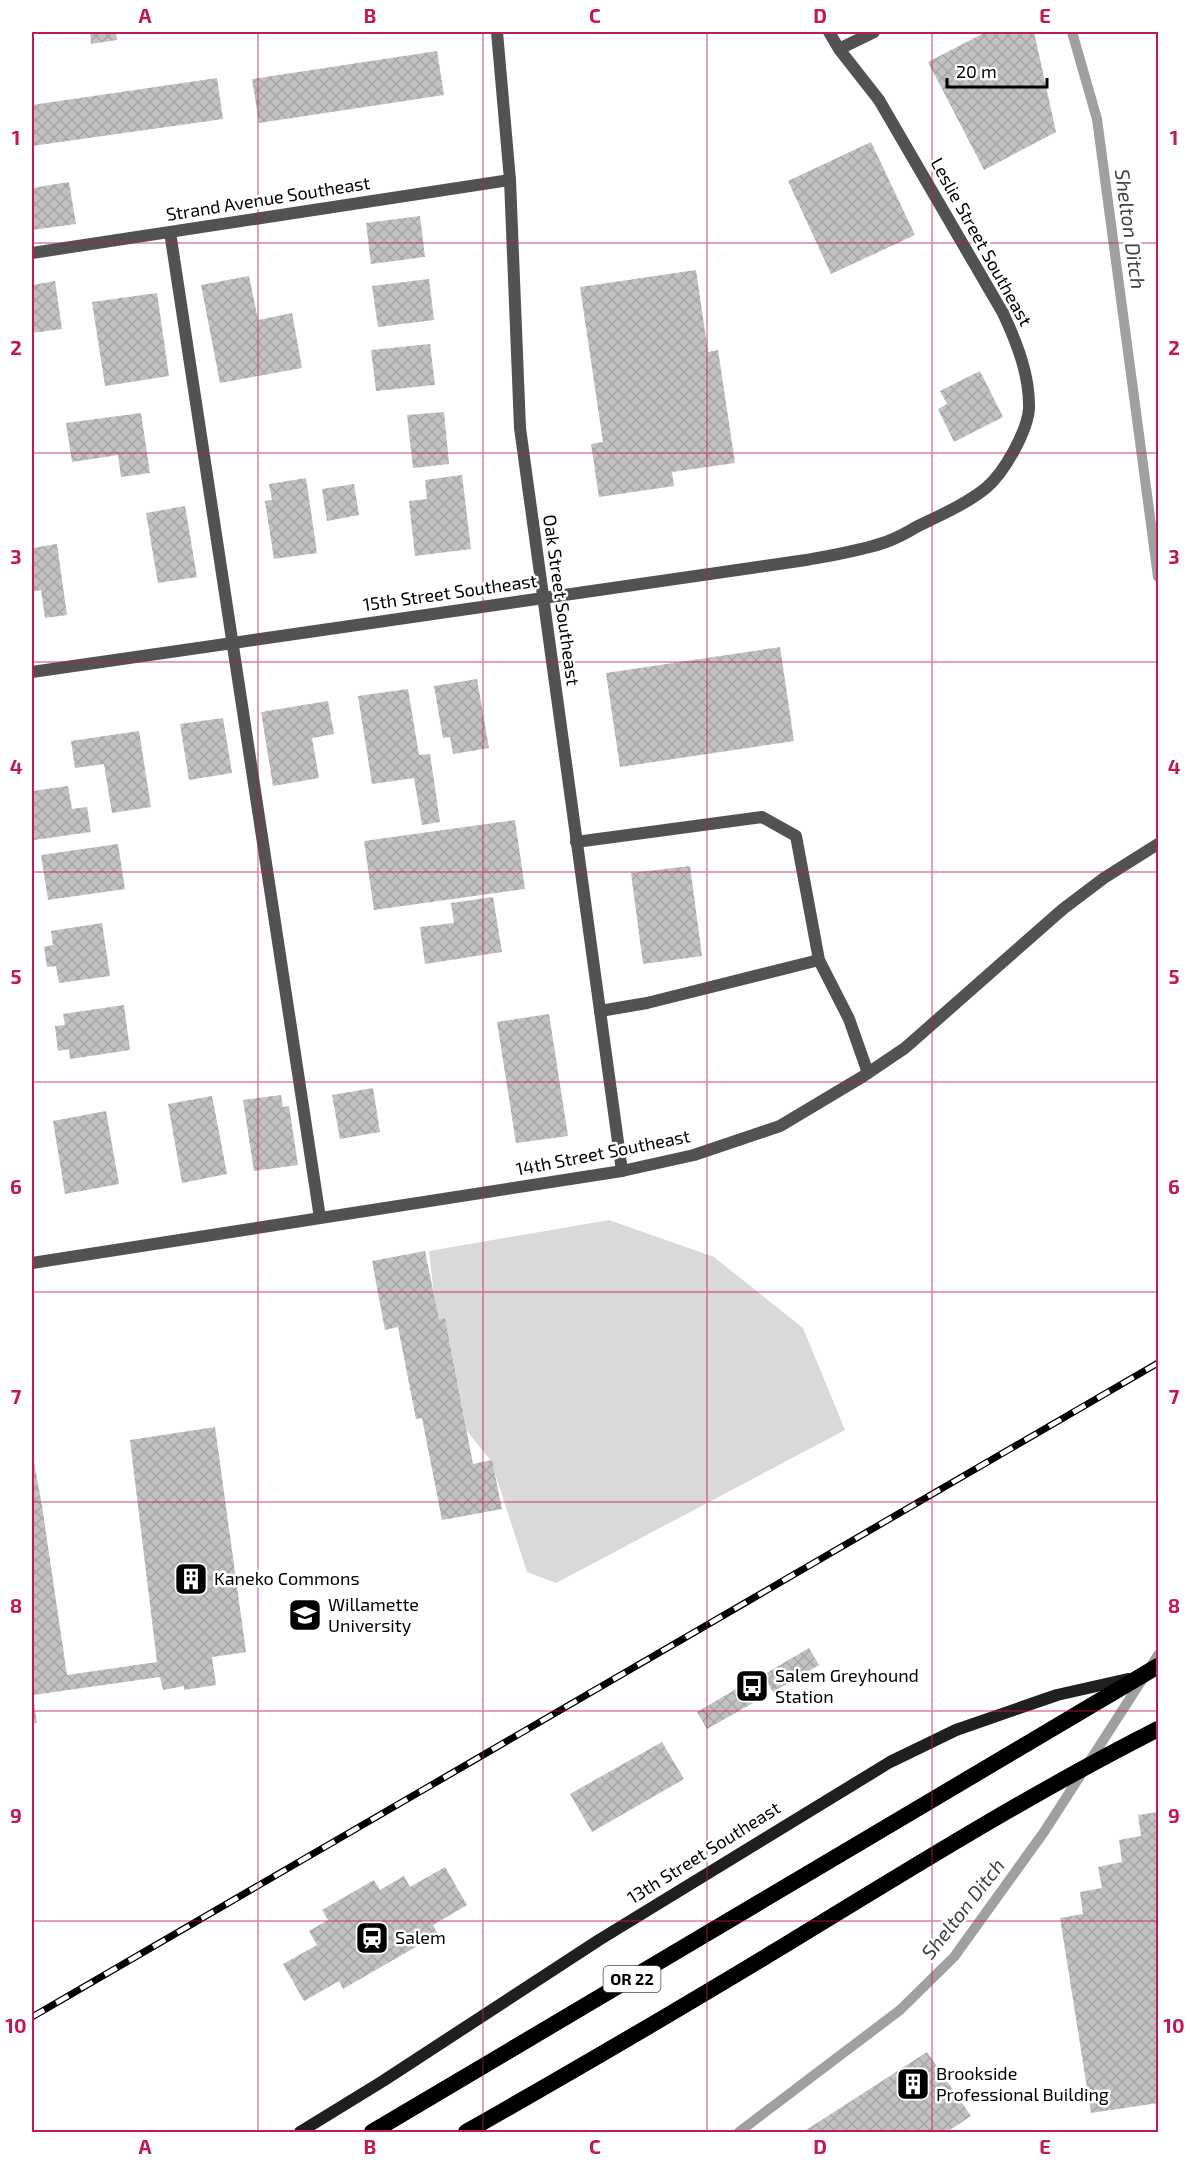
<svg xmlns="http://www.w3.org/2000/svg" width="1190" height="2164" font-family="'Exo 2',sans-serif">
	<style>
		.grass { fill: #d9d9d9 }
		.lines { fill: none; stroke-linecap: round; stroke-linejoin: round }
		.stream { stroke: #a0a0a0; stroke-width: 10 }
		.building { fill: url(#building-cross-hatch) }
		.service { stroke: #525252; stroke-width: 12 }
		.minor { stroke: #525252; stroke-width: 12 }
		.tertiary { stroke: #525252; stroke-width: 12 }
		.secondary { stroke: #1f1f1f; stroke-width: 12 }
		.trunk { stroke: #000; stroke-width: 16 }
		.rail-casing { stroke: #000; stroke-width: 7 }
		.rail { stroke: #fff; stroke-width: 4.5; stroke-dasharray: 14; stroke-linecap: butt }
		.grid { fill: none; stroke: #c2185b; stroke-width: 1.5; stroke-opacity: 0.55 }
		.labels { text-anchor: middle; stroke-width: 5; stroke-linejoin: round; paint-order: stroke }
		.shield { fill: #fff; stroke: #4c4c4c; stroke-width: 1.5 }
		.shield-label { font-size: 16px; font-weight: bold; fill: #000 }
		.street-label { font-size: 18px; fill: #000; stroke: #fff }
		.poi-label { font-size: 18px; fill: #000; stroke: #fff; text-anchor: start }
		.water-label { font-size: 20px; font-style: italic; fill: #414141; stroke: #fff }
		.neatline { fill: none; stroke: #c2185b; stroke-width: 2 }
		.grid-label { font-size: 20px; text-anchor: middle; font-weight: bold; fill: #c2185b }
	</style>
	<defs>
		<pattern id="building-cross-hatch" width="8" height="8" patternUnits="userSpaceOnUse" patternTransform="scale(1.5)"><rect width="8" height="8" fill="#c2c2c2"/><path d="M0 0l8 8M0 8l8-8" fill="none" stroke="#a5a5a5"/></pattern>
	</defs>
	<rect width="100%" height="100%" fill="#fff"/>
	<!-- grass -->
	<path class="grass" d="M609,1220L714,1257L803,1328L845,1430L556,1583L527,1572L491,1461L467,1431L446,1323L437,1320L429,1251Z"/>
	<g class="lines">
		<!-- stream -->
		<path class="stream" d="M1072,32L1097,119L1158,577
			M739,2132L900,2010L954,1957L1044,1832L1158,1655"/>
	</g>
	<!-- building -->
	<path class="building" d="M90,32H116L117,40L91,44Z
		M986,32H1034L1056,132L984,170L928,62Z
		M437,51L444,95L259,123L252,79Z
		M217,78L223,119L32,146V105Z
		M871,142L915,235L831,274L788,181Z
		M69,182L76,224L32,230V188Z
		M420,216L425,257L371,264L366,223Z
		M696,270L708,352L718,350L735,463L672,472L674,486L599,497L591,444L603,442L580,287Z
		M249,276L258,320L292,313L302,368L220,383L201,285Z
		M429,279L434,320L378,327L372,286Z
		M55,281L62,329L32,333V285Z
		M157,293L169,376L105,386L92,302Z
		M430,344L435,385L376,391L371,350Z
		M980,371L1003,417L954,442L938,409L947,404L940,391Z
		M444,412L449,464L413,468L407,415Z
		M141,413L150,473L121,477L118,455L72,462L66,423Z
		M462,475L471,549L415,556L409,501L427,499L425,480Z
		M306,478L317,553L274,559L265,501L272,500L269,484Z
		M354,484L359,515L327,521L322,489Z
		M185,506L197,577L158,583L146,513Z
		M57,544L67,615L45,618L41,590L32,592V548Z
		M780,647L794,741L620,767L606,673Z
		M477,679L489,748L453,754L450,737L443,738L434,686Z
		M408,689L419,755L430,754L440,822L422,825L414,778L372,784L358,696Z
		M328,701L334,734L312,738L319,778L273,786L261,712Z
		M223,718L232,773L189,780L180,724Z
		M139,731L151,807L112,813L104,764L75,768L71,741Z
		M68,786L72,809L87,807L91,832L34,840L32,834V791Z
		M515,820L525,889L374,910L364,841Z
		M118,844L125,889L48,900L41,855Z
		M690,866L702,956L643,964L631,873Z
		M493,897L502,952L425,964L420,927L454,923L451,903Z
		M102,923L110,976L59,983L56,966L47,967L44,947L53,945L51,931Z
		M124,1005L130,1050L70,1059L69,1049L58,1051L55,1026L65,1025L63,1014Z
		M549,1014L568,1136L516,1143L497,1022Z
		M373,1088L380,1132L340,1139L332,1095Z
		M281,1095L283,1107L289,1106L298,1165L254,1171L243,1100Z
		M212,1096L227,1174L182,1183L168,1104Z
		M106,1111L119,1184L65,1194L53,1121Z
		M425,1251L439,1320L445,1318L473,1464L492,1460L502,1509L442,1520L422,1418L416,1419L398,1327L385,1330L372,1261Z
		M215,1427L246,1652L212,1657L216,1685L184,1690V1686L163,1690L160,1677L33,1695L37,1723L32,1724V1450L42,1506L67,1675L157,1662L130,1440Z
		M809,1648L819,1665L773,1692L763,1675Z
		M743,1685L753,1703L707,1729L697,1712Z
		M662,1742L684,1779L592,1832L570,1794Z
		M1158,1812V2103L1091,2113L1060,1918L1083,1914L1080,1892L1102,1888L1098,1867L1122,1862L1119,1840L1141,1836L1138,1815Z
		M445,1867L467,1905L433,1925L438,1934L343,1989L339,1981L304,2001L283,1964L317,1945L309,1931L328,1920L322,1910L374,1880L380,1890L404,1876L410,1887Z
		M927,2052L971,2116L947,2132H803Z"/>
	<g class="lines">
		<!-- service -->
		<path class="service" d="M829,32L839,49L874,32
			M839,49L879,100
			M170,232L320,1218
			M32,253L510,180
			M576,842L762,817L796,836L819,960
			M600,1011L647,1003L819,960L849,1019L868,1073"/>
		<!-- minor -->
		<path class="minor" d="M497,32L510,180L520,428L622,1171
			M32,672L806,560C833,555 860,551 886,542C897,538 908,532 918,526C941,515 966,504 986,488C1004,473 1027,432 1029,409C1030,376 1017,343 1003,313L879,100"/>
		<!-- tertiary -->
		<path class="tertiary" d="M32,1263L622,1171L694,1155L780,1126L862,1077L905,1048L1063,909L1104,878L1158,844"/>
		<!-- secondary -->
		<path class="secondary" d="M300,2132L383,2081L599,1940L890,1762L956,1730L1057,1695L1128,1679"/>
		<!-- trunk -->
		<path class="trunk" d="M372,2132L1158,1666
			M466,2132C575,2070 683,2007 790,1942C911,1868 1032,1793 1158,1729"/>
		<!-- rail casing -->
		<g class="rail-casing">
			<path id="rail" d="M32,2017L1158,1363"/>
		</g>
		<!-- rail -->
		<use href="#rail" class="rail"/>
	</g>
	<!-- grid -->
	<path class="grid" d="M258,32V2132M483,32V2132M707,32V2132M932,32V2132M32,243H1158M32,453H1158M32,662H1158M32,872H1158M32,1082H1158M32,1292H1158M32,1502H1158M32,1711H1158M32,1921H1158"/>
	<!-- icons -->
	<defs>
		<g id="building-square" transform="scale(1.725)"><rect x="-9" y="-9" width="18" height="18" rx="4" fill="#000" stroke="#fff"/><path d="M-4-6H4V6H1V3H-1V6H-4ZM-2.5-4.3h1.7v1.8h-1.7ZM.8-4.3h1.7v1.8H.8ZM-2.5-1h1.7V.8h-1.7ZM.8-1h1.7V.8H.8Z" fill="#fff"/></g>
		<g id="university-square" transform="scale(1.725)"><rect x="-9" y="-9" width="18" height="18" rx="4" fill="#000" stroke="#fff"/><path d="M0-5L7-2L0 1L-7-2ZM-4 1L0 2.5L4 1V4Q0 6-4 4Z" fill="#fff"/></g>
		<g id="bus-square" transform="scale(1.725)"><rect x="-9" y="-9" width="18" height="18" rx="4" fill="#000" stroke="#fff"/><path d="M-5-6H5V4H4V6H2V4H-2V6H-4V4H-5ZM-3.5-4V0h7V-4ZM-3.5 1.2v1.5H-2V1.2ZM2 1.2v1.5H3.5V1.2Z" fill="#fff"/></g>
		<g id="station-square" transform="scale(1.725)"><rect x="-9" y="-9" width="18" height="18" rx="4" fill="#000" stroke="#fff"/><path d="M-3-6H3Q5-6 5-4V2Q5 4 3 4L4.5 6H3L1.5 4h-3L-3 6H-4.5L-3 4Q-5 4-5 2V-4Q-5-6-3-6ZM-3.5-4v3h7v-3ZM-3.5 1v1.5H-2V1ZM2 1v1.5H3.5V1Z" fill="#fff"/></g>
	</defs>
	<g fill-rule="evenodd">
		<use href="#building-square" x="191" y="1579"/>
		<use href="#university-square" x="305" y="1615"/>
		<use href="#bus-square" x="752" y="1686"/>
		<use href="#station-square" x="372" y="1938"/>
		<use href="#building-square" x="913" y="2084"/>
	</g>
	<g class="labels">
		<!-- shield labels -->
		<rect class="shield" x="603.5" y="1966" width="57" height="26" rx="4.5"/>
		<g class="shield-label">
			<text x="632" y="1985">OR 22</text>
		</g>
		<!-- street labels -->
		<g class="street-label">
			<text transform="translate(268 199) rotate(-9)" y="6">Strand Avenue Southeast</text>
			<text transform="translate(981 242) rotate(61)" y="6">Leslie Street Southeast</text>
			<text transform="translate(450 593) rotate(-8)" y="6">15th Street Southeast</text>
			<text transform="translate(561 600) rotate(82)" y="6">Oak Street Southeast</text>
			<text transform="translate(603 1153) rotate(-11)" y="6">14th Street Southeast</text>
			<text transform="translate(704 1853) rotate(-32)" y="6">13th Street Southeast</text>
		</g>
		<!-- poi labels -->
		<g class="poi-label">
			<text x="214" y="1585">Kaneko Commons</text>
			<text x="328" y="1611">Willamette<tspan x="328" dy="21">University</tspan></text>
			<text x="775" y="1682">Salem Greyhound<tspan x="775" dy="21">Station</tspan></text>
			<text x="395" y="1944">Salem</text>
			<text x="936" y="2080">Brookside<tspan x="936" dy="21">Professional Building</tspan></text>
		</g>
		<!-- water labels -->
		<g class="water-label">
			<text transform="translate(1130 229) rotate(82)" y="7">Shelton Ditch</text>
			<text transform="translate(963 1909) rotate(-52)" y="7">Shelton Ditch</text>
		</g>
	</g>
	<!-- border -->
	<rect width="1190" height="2164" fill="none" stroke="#ffffff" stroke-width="66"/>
	<!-- scale -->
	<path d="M947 78v9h100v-9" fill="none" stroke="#000000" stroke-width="3"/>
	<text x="956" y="78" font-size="18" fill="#000000" stroke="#ffffff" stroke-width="4.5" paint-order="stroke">20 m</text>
	<rect x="33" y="33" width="1124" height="2098" class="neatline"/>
	<g class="grid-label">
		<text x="145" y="23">A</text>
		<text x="370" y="23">B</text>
		<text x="595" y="23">C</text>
		<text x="820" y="23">D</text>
		<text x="1045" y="23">E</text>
		<text x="16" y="145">1</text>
		<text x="1174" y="145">1</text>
		<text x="16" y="355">2</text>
		<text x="1174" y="355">2</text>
		<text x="16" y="564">3</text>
		<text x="1174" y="564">3</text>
		<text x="16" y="774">4</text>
		<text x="1174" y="774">4</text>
		<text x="16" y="984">5</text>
		<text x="1174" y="984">5</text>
		<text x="16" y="1194">6</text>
		<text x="1174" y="1194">6</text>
		<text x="16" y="1404">7</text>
		<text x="1174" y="1404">7</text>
		<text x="16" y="1613">8</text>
		<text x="1174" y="1613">8</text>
		<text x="16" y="1823">9</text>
		<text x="1174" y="1823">9</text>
		<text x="16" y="2033">10</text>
		<text x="1174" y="2033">10</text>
		<text x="145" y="2154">A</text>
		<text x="370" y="2154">B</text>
		<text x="595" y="2154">C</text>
		<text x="820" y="2154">D</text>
		<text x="1045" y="2154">E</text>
	</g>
</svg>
